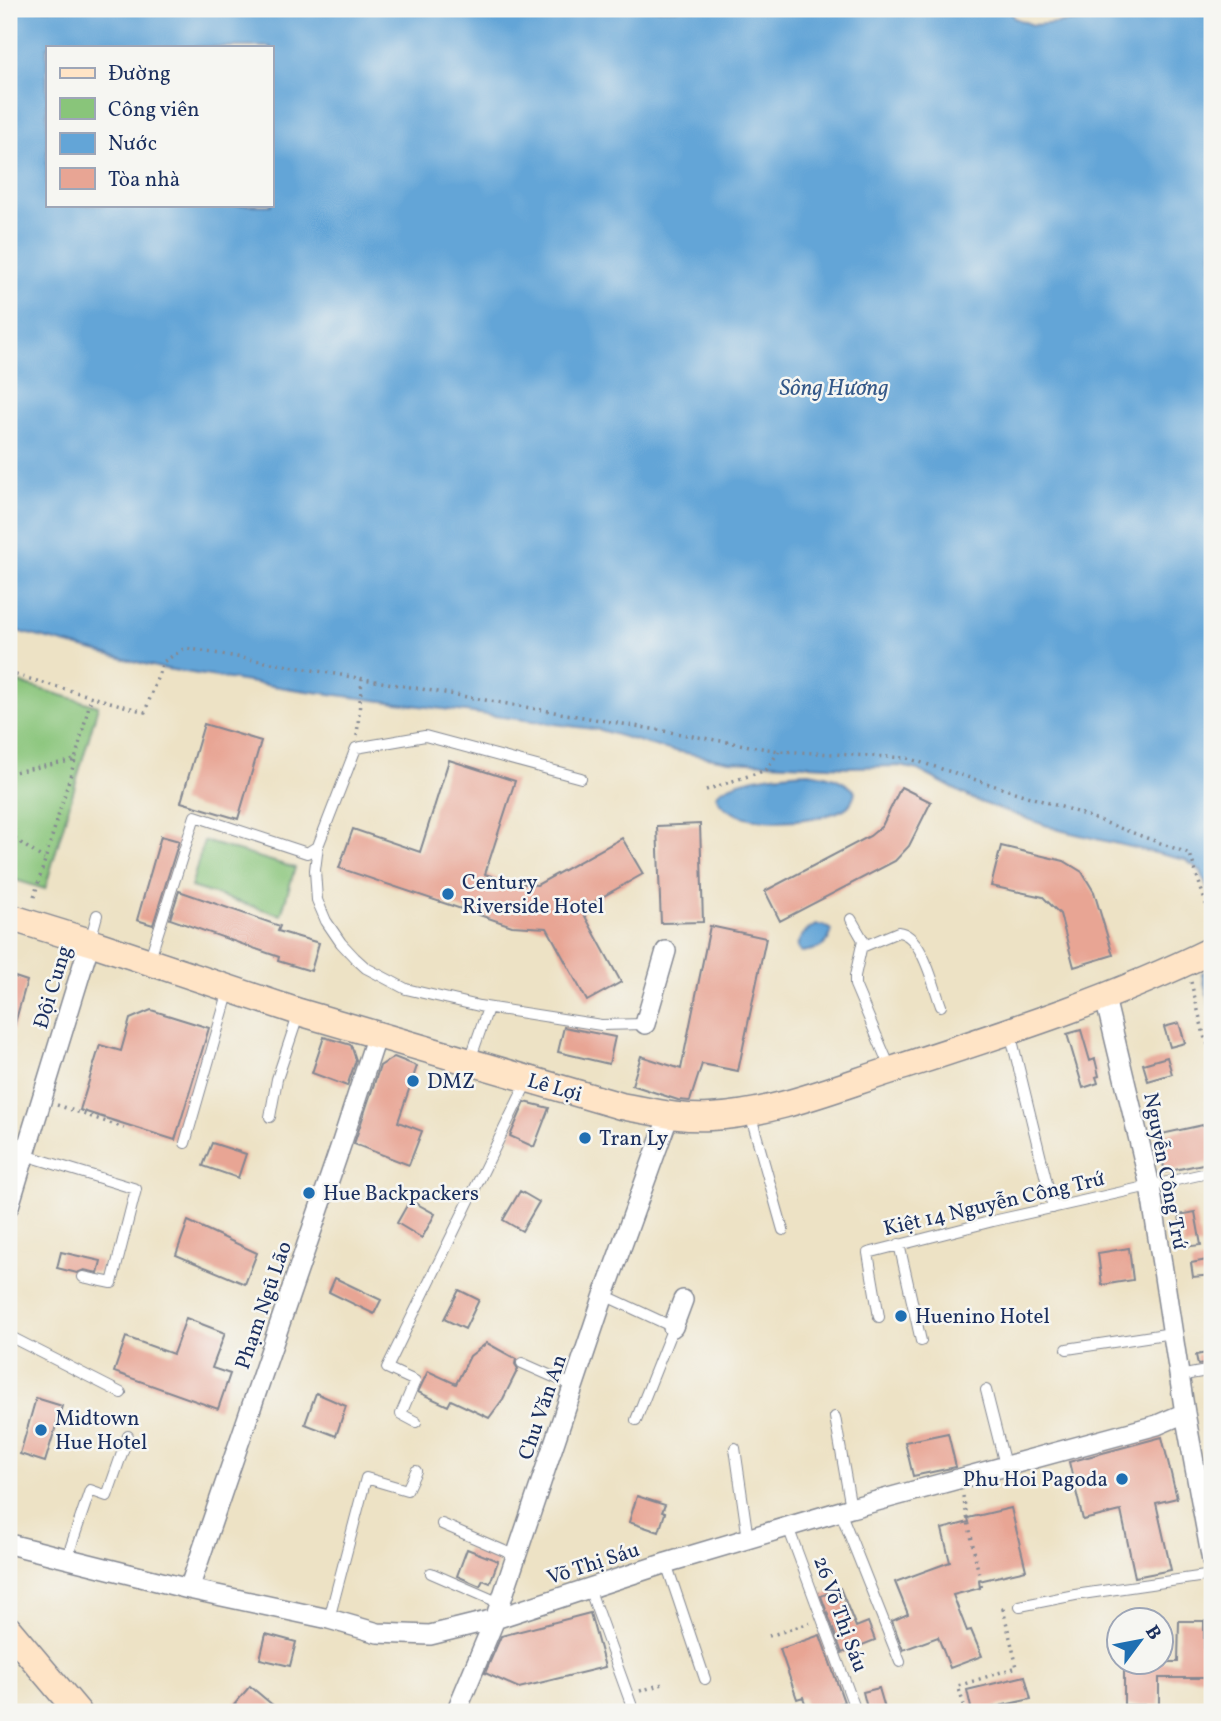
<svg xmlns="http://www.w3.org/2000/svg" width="1221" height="1721" font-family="Vollkorn,serif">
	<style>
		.green { fill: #89c57a; stroke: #527a6c; stroke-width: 2 }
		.water { fill: #63a5d7; stroke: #3f6a9a; stroke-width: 2; fill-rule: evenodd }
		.building { fill: #e8a594 }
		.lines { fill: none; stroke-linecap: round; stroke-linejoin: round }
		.lane-casing { stroke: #848892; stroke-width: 12 }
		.street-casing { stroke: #848892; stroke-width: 22 }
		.secondary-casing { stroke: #848892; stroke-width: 29 }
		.path { stroke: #848892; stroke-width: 3.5; stroke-dasharray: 2 5; stroke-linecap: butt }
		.lane { stroke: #fff; stroke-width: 10 }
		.street { stroke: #fff; stroke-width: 19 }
		.secondary { stroke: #ffe4c6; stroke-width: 26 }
		.poi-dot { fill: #1f6fb2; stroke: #f6f6f2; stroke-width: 2.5 }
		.labels { text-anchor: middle; stroke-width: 5; stroke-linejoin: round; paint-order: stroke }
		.poi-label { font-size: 21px; fill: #1b2f5e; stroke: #f6f6f2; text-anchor: start }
		.street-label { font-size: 21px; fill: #1b2f5e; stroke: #f6f6f2 }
		.water-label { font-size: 23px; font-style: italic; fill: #345888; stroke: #f6f6f2 }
	</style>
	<rect width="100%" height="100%" fill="#f6f6f2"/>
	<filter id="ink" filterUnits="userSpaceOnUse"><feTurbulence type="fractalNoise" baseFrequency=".0143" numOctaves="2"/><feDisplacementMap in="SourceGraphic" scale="14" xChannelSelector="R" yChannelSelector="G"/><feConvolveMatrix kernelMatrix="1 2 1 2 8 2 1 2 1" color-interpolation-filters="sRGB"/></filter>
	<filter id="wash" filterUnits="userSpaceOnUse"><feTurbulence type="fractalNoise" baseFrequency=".00686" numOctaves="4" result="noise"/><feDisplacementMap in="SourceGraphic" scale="28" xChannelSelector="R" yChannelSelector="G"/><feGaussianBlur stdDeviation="1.57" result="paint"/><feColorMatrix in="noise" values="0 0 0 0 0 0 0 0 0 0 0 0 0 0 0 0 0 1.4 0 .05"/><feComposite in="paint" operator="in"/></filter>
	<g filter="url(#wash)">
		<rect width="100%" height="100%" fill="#ede2c5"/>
		<!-- green -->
		<path class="green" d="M9,680L98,706L45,889L9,878Z
			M204,841L295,868L281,915L191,887Z"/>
		<!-- water -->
		<path class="water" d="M9,9H1010L1014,18L1033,25L1107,19L1136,9H1212V902L1201,871L1185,860L1059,830L977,801L918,770L900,766L849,767L729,761L665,749L600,730L292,689L160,668L9,629ZM47,47H271V205H47Z
			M809,772C827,775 841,778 855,791C854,798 852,805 844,809C817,823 728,831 716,795C731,777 786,773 809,772Z
			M817,925L825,926L831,930C830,947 817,950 801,952L797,948C799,936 806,930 817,925Z
			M1212,968V1015L1202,973Z"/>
		<g id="blocks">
			<!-- building -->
			<path class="building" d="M204,724L261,741L238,819L181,802Z
				M449,760L515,781L485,874L512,883L537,885L622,838L643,874L581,909L621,982L587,1001L547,928L512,926L339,868L353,829L420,852Z
				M901,787L931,802L909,846L895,861L780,921L765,891L870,836L882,826Z
				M700,824L703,922L661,923L657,826Z
				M161,836L179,841L153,925L137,920Z
				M1001,846L1064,861L1082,872L1094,892L1113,955L1074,967L1060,914L1043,897L991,886Z
				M179,891L280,926L278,931L319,943L311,971L278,961L279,957L170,919Z
				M710,926L766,938L738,1071L702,1064L690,1101L678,1100L632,1085L641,1056L681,1069Z
				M9,975L27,981L13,1030H9Z
				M151,1010L209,1028L175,1140L80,1110L100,1045L121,1051L130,1019Z
				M1179,1023L1185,1043L1170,1047L1164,1027Z
				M564,1027L615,1037L609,1064L558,1052Z
				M1081,1030L1090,1061L1095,1059L1099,1076L1096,1077L1098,1083L1083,1088L1067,1034Z
				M324,1037L351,1045L356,1060L347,1086L312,1073Z
				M394,1057L417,1066L398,1122L422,1131L409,1165L354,1144L380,1066Z
				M1167,1057L1172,1074L1148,1081L1143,1064Z
				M525,1102L549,1108L534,1147L510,1136Z
				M1212,1123V1162L1165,1172L1157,1135Z
				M212,1143L246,1154L238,1178L203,1166Z
				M520,1191L539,1202L522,1231L503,1220Z
				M410,1200L435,1214L422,1238L397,1223Z
				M1195,1212L1201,1245L1184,1247L1179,1215Z
				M188,1221L257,1253L245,1284L176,1255Z
				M1129,1248L1133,1280L1102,1285L1098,1253Z
				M61,1252L101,1261L98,1273L84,1270L77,1273L57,1268Z
				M1212,1259V1275L1193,1277L1191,1263Z
				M335,1278L381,1300L374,1314L329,1292Z
				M459,1290L479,1300L465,1329L444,1319Z
				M186,1318L225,1333L212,1368L230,1374L218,1409L114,1372L126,1337L173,1354Z
				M487,1343L516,1359L515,1364L518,1369L503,1399L489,1418L451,1400L448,1406L418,1392L428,1371L456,1384L470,1356Z
				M1212,1352V1363L1198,1365L1196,1355Z
				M316,1393L346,1406L336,1436L305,1424Z
				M36,1398L62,1406L45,1462L20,1454Z
				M948,1433L956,1467L913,1476L905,1442Z
				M1162,1437L1177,1498L1156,1503L1171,1570L1135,1577L1121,1511L1083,1520L1069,1462Z
				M637,1496L665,1505L662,1512L665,1513L659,1532L629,1522Z
				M1011,1508L1026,1570L979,1581L980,1588L953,1595L967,1631L971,1630L982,1656L950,1668L938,1637L903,1650L892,1621L908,1614L895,1582L950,1562L942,1529L969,1522L968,1518Z
				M467,1549L498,1561L490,1583L483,1580L480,1586L457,1576Z
				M840,1588L856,1627L868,1622L875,1640L842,1653L821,1596Z
				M590,1613L605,1667L519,1688L485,1673L501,1636Z
				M1179,1621H1204V1678H1159V1705H1124V1662H1178Z
				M266,1634L296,1642L290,1666L260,1659Z
				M820,1635L844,1702L815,1712H808L803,1697L797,1699L780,1649Z
				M1025,1676L1031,1699L972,1712L967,1690Z
				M250,1686L281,1712H228Z
				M879,1688L886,1712H868L863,1692Z"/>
		</g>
	</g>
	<g filter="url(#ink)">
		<use href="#blocks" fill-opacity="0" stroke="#848892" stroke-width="2"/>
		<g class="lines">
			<!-- lane casing -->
			<g class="lane-casing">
				<path id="lane" d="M581,778L425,736L356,748L318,846L315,870L317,900L326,921L341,943L355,958L366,968L406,989L479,1006L601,1025L645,1024
					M851,919L863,940L855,976V985L891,1070
					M90,941L97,915
					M862,947L898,932C922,934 933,985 941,1006
					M149,961L195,816L307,853L318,846
					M1010,1032L1053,1208
					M470,1060L488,1008
					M750,1113L783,1230
					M270,1117L277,1079L299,1013
					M185,1143L229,990
					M25,1155L136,1189L112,1283L83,1277
					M899,1244L921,1341
					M604,1295L673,1327L636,1420
					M879,1317L868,1253L993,1221L1212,1172
					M9,1336L121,1393
					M1067,1349L1172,1333
					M522,1363L574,1386
					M1179,1376L1212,1370
					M986,1390L1005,1465
					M835,1417L851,1508
					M416,1422L401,1414L415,1381L387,1368L528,1080
					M735,1448L748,1539
					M840,1511L900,1662
					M442,1524L516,1556
					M788,1527L856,1711L852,1712
					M67,1558L90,1490L107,1496L128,1436
					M666,1563L705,1679
					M431,1573L500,1603
					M589,1588L634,1712
					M1020,1606L1075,1595L1212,1575
					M329,1619L366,1478L407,1490L416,1471"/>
			</g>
			<!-- street casing -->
			<g class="street-casing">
				<path id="street" d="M1105,998L1150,1186L1185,1413L1212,1561
					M645,1024L666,951
					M9,1206L90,942
					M673,1327L683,1300
					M9,1544L189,1589L329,1619L378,1633L430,1635L495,1619L666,1563L851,1508L1157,1425L1185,1413
					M189,1589L342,1142L377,1035
					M456,1712L495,1619L604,1295L669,1115"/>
			</g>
			<!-- secondary casing -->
			<g class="secondary-casing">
				<path id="secondary" d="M9,917L90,942L299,1012L621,1106C650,1111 680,1119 710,1117C773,1114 835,1088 895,1069C1002,1034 1110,1000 1212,950
					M9,1630L78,1712"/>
			</g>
			<!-- path -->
			<path class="path" d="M9,673L145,712L163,662L185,648L779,751L907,758L1071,810L1190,854L1212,923
				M357,736L362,679
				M9,773L75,760L91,698
				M706,790L766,770L779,751
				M9,835L44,859
				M34,897L75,760
				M1191,982L1205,1039L1212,1052
				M57,1105L124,1128
				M963,1496L982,1590
				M769,1636L810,1623
				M640,1691L666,1683
				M966,1712L958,1686L1017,1667L1003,1609H1007"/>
			<!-- lane -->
			<use href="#lane" class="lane"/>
			<!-- street -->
			<use href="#street" class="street"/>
			<!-- secondary -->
			<use href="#secondary" class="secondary"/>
		</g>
	</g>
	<!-- markers -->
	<g class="poi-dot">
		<circle cx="448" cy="894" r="7"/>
		<circle cx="413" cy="1081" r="7"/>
		<circle cx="585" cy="1138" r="7"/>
		<circle cx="309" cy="1193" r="7"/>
		<circle cx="901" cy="1316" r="7"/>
		<circle cx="41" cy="1430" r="7"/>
		<circle cx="1122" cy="1479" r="7"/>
	</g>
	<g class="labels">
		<!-- poi labels -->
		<g class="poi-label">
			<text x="462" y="889">Century<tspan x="462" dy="24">Riverside Hotel</tspan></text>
			<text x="427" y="1088">DMZ</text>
			<text x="599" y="1145">Tran Ly</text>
			<text x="323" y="1200">Hue Backpackers</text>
			<text x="915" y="1323">Huenino Hotel</text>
			<text x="55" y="1425">Midtown<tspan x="55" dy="24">Hue Hotel</tspan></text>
			<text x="1108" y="1486" text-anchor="end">Phu Hoi Pagoda</text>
		</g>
		<!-- street labels -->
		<g class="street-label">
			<text transform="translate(52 987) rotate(-73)" y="7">Đội Cung</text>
			<text transform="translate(555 1087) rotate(16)" y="7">Lê Lợi</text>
			<text transform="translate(1166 1171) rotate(79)" y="7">Nguyễn Công Trứ</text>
			<text transform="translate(994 1203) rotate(-13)" y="7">Kiệt 14 Nguyễn Công Trứ</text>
			<text transform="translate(263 1305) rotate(-71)" y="7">Phạm Ngũ Lão</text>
			<text transform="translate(542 1407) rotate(-71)" y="7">Chu Văn An</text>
			<text transform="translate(593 1563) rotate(-18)" y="7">Võ Thị Sáu</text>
			<text transform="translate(841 1614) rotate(70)" y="7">26 Võ Thị Sáu</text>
		</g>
		<!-- water labels -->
		<g class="water-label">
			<text x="834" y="395">Sông Hương</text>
		</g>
	</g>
	<!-- margin -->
	<rect width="1221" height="1721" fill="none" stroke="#f6f6f2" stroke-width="35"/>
	<!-- legend -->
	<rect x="46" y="46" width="228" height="161" fill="#f6f6f2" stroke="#9ea6b7" stroke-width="2"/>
	<rect x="60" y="68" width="35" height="10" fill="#ffe4c6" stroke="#9ea6b7" stroke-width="2"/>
	<text x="108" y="80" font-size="21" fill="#1b2f5e">Đường</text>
	<rect x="60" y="98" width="35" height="21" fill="#89c57a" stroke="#9ea6b7" stroke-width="2"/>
	<text x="108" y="116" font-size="21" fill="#1b2f5e">Công viên</text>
	<rect x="60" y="133" width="35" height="21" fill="#63a5d7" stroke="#9ea6b7" stroke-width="2"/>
	<text x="108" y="150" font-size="21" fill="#1b2f5e">Nước</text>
	<rect x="60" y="168" width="35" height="21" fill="#e8a594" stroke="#9ea6b7" stroke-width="2"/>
	<text x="108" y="186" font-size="21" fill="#1b2f5e">Tòa nhà</text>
	<!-- north arrow -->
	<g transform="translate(1140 1641) rotate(58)"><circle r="33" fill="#f6f6f2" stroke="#9ea6b7" stroke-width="2"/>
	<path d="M0-5L12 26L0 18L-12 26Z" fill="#1f6fb2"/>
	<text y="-10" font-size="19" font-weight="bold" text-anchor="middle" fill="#1b2f5e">B</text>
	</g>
</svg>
